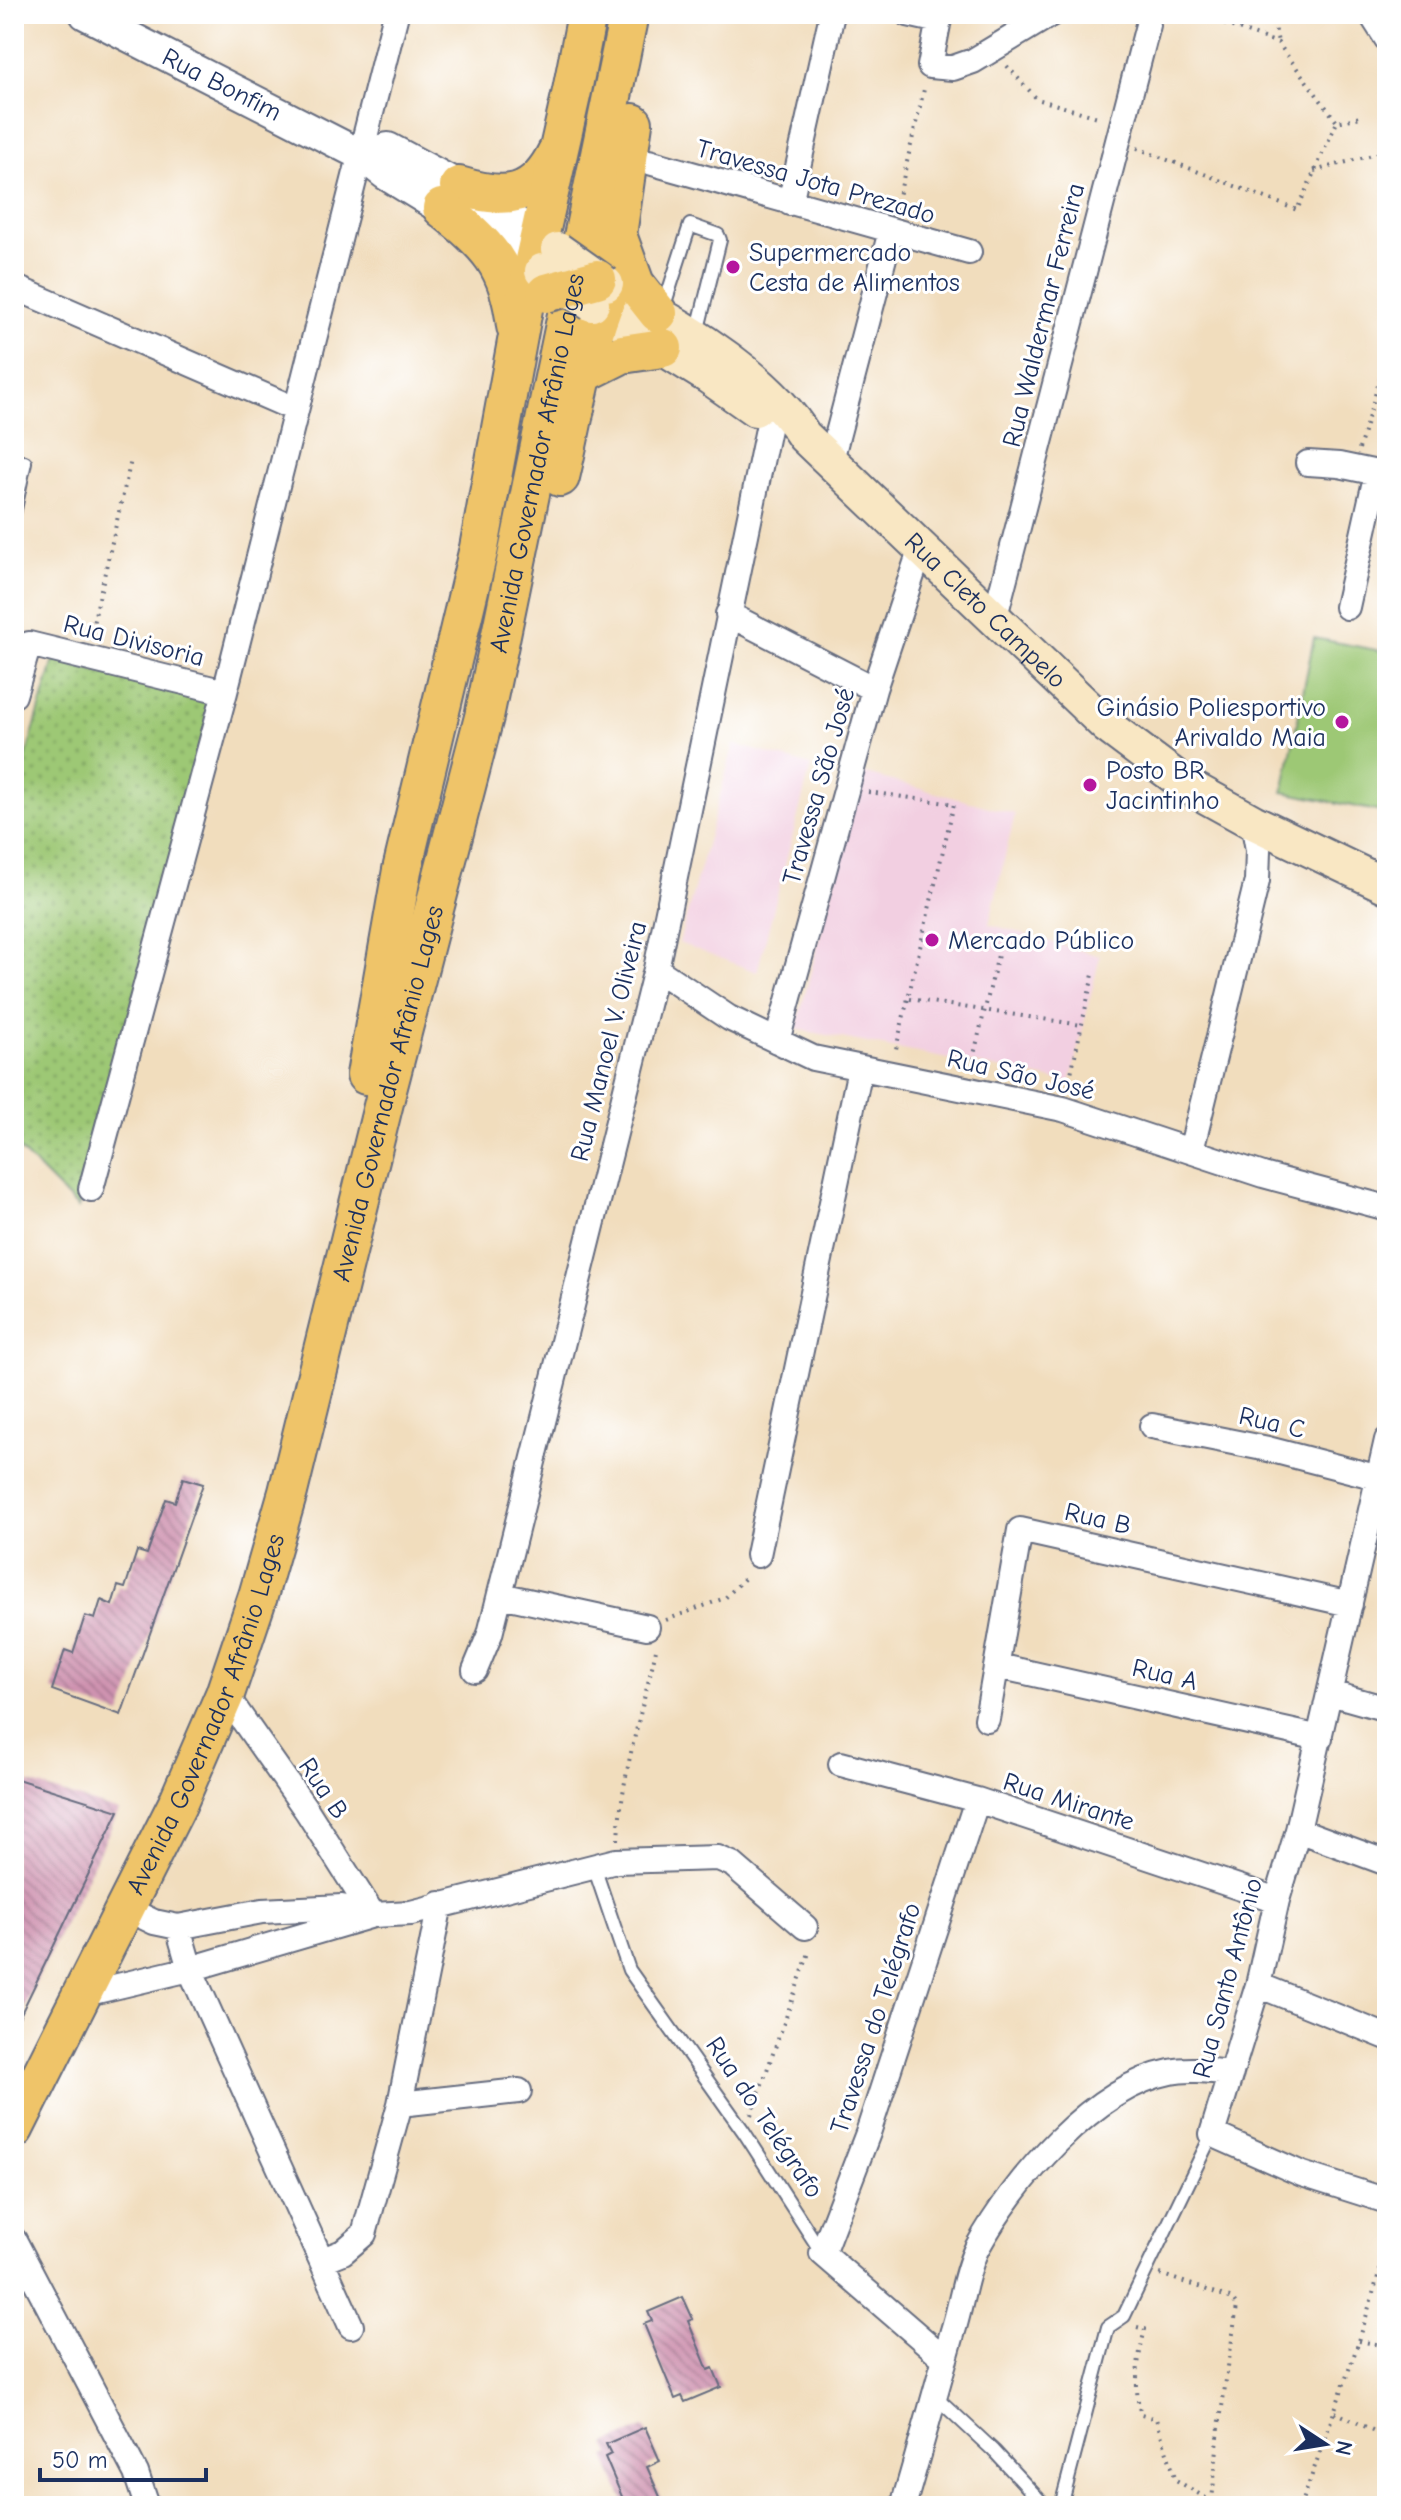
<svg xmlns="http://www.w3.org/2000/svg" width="1401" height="2520" font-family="'Comic Neue',sans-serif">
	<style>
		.built { fill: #f2cfe1 }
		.green { fill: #9dc875; stroke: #5c7c6a; stroke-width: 2 }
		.park { fill: url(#park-dots); stroke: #5c7c6a; stroke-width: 2 }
		.building { fill: url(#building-back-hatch) }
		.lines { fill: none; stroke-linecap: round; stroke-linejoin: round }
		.service-casing { stroke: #666c7f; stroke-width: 16 }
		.minor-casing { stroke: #666c7f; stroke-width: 28 }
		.tertiary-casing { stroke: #666c7f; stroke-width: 34 }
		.secondary-casing { stroke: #666c7f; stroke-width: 38 }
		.primary-casing { stroke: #666c7f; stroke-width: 42 }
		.path { stroke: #666c7f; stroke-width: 4; stroke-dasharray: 2 6; stroke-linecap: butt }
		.service { stroke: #fff; stroke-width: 12 }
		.minor { stroke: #fff; stroke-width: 24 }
		.tertiary { stroke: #fff; stroke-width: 30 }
		.secondary { stroke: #f9e7c3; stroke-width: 34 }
		.primary { stroke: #efc469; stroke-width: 38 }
		.secondary-bridge-casing { stroke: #666c7f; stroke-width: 38; stroke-linecap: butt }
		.primary-bridge-casing { stroke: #666c7f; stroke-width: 42; stroke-linecap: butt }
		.secondary-bridge { stroke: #f9e7c3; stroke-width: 34 }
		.primary-bridge { stroke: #efc469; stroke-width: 38 }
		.poi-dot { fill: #b5179e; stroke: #fff; stroke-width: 3 }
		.labels { text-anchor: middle; stroke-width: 6; stroke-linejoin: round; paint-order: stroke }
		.street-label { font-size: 26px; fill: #1b2f5e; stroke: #fff }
		.poi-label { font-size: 26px; fill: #1b2f5e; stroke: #fff; text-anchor: start }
	</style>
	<defs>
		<pattern id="park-dots" width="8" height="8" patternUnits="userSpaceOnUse" patternTransform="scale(2)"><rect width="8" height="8" fill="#9dc875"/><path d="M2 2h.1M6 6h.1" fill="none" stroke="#7fa363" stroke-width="1.8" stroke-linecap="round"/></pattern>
		<pattern id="building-back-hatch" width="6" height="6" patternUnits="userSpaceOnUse" patternTransform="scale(2)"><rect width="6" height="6" fill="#cf93b0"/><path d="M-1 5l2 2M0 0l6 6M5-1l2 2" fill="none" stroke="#a77892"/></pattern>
	</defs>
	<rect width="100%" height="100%" fill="#fff"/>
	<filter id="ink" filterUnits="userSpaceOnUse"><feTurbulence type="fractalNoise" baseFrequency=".0125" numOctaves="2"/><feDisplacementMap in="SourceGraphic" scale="16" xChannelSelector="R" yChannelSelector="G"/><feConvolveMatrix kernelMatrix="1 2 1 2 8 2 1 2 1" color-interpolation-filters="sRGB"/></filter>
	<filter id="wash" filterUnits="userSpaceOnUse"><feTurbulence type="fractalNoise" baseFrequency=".006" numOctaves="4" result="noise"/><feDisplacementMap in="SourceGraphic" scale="32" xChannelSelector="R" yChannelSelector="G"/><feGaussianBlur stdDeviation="1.8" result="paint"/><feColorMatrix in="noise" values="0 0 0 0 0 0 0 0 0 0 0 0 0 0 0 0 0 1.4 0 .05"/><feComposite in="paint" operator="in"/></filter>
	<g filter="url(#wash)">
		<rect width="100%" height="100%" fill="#f1ddbd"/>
		<!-- built -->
		<path class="built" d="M734,744L811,766L757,972L679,943Z
			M862,773L1015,814L989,924L1100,956L1070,1083L796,1029Z"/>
		<!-- green -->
		<path class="green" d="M1314,638L1387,652V813L1283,792Z"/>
		<!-- park -->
		<path class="park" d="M54,660L212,703L78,1208L14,1144V798Z"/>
		<g id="blocks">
			<!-- building -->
			<path class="building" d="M183,1478L203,1484L121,1715L52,1690L65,1650L73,1653L85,1616L95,1619L101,1600L112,1605L118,1586L125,1588L137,1551L147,1554L166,1499L175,1502Z
				M14,1778L119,1811L14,2028Z
				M683,2297L693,2319L688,2321L708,2370L713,2368L721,2387L685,2402L682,2396L675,2399L644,2324L652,2321L648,2312Z
				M645,2427L660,2461L647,2467L664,2506H626L605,2457L611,2454L606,2444Z"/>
		</g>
	</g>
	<g filter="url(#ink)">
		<use href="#blocks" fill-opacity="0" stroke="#666c7f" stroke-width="2"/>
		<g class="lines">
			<!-- service casing -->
			<g class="service-casing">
				<path id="service" d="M663,309L690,225L718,235L720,240L697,333
					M14,514L25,462
					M594,1867L629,1970L744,2132L822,2253
					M935,2396L994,2451L1045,2506
					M1061,2506L1108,2327L1124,2316L1212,2134"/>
			</g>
			<!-- minor casing -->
			<g class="minor-casing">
				<path id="minor" d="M908,14L939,21
					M940,14L930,66L953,68L973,61L1051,14
					M1371,14L1387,39
					M649,162L969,252
					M790,203L832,14
					M14,287L295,409
					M831,460L891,231
					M1308,463L1339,465L1387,475
					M1347,607L1377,472
					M728,614L874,689
					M994,620L1148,25
					M14,695L29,644L225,692
					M656,969L729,1018L813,1058L1063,1109L1263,1175L1387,1208
					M777,1041L874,689L921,548
					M1191,1151L1257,881L1258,850L1253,822
					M91,1189L225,692L396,14
					M1152,1426L1268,1449L1380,1478
					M1387,1440L1298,1830L1277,1900L1258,1985L1212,2134L1302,2174L1387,2201
					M758,1555L860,1069
					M500,1595L647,1627
					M998,1666L1320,1738
					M475,1670L490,1634L656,969L770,419
					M1330,1693L1387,1709
					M225,1694L307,1811L373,1915
					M987,1719L1020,1530L1350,1604
					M841,1764L977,1800L1277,1900
					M1298,1830L1387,1863
					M125,1908L154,1922L178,1927L262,1911L342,1907L373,1915L411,1913L616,1861L718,1858L732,1864L805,1927
					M178,1927L190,1969L351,2326
					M1258,1985L1387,2037
					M80,1995L190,1969L373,1915
					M400,2104L519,2091
					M14,2240L136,2473L147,2506
					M323,2260L343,2252L364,2234L400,2104L440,1904
					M945,2359L822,2253L868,2133L977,1800
					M903,2506C921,2446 937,2385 955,2324C962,2300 966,2270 977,2248C1013,2182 1093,2087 1170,2072C1189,2068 1211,2071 1231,2073"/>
			</g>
			<!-- tertiary casing -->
			<g class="tertiary-casing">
				<g id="tertiary">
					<path id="s1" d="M85,14L361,155L385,174L533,265"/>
					<path d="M361,155L388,148L459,186L540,237"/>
				</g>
			</g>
			<!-- secondary casing -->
			<g class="secondary-casing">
				<g id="secondary">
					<path id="s2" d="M633,301C690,329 771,382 804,436L1107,726L1186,785L1253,822L1387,886"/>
					<path d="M592,304L708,376L755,409"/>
				</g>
			</g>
			<!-- primary casing -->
			<g class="primary-casing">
				<g id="primary">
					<path d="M459,186C505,200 534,199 557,152"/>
					<path d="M442,208C488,245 509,264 516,326"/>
					<path d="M617,235L635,284L658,313"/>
					<path d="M593,259C606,255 611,247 617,235L633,123"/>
					<path d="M584,373L622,354L663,348"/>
					<path d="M560,477C575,415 584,347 610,289"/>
					<path d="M366,1075L402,870L479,548L523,309L572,91L587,14"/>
					<path id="s3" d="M14,2129L177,1805L225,1694L258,1596L288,1492L387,1090L484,717L629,14"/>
				</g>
			</g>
			<!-- path -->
			<path class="path" d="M1273,14L1278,43
				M1170,21L1201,16L1278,43L1337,122
				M1071,22L1085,14
				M1007,66L1037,99L1101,118
				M1137,148L1297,210L1337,122L1361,117
				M1314,171L1387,151
				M896,209L925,85
				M1359,449L1387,355
				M90,637L131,460
				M868,792L954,804L895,1053
				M910,999L1082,1025
				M971,1067L998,955
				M1068,1087L1094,970
				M666,1620L725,1598L748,1575
				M618,1840C621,1775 643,1709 657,1645
				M751,2115L810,1950
				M1160,2274L1222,2295L1232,2299L1237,2306L1219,2427L1212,2501
				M1137,2327L1145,2329C1138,2357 1133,2387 1141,2415L1156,2419L1176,2480L1219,2506
				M1359,2341L1387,2346
				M1335,2412L1387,2437
				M1301,2506L1359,2341L1387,2246"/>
			<!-- service -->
			<use href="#service" class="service"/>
			<!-- minor -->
			<use href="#minor" class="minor"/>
			<!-- tertiary -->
			<use href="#tertiary" class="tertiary"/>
			<!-- secondary -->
			<use href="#secondary" class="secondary"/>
			<!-- primary -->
			<use href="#primary" class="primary"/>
			<!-- secondary-bridge casing -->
			<g class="secondary-bridge-casing">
				<path id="secondary-bridge" d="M558,250L606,284
					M542,271L592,304"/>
			</g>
			<!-- primary-bridge casing -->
			<g class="primary-bridge-casing">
				<path id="primary-bridge" d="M546,293L597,279"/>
			</g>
			<!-- secondary-bridge -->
			<use href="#secondary-bridge" class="secondary-bridge"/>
			<!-- primary-bridge -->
			<use href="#primary-bridge" class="primary-bridge"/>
		</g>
	</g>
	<!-- markers -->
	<g class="poi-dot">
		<circle cx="733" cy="267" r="8"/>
		<circle cx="1342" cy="722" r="8"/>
		<circle cx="1090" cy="785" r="8"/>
		<circle cx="932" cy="940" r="8"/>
	</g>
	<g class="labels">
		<!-- street labels -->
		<g class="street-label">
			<text dy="9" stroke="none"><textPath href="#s1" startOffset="154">Rua Bonfim</textPath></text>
			<text transform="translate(816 181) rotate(16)" y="9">Travessa Jota Prezado</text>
			<text transform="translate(1043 315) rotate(-76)" y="9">Rua Waldermar Ferreira</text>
			<text dy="9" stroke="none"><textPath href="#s3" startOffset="1754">Avenida Governador Afrânio Lages</textPath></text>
			<text dy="9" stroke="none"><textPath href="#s2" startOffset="472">Rua Cleto Campelo</textPath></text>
			<text transform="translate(134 640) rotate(14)" y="9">Rua Divisoria</text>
			<text transform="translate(818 786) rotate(-74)" y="9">Travessa São José</text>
			<text transform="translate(608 1041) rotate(-76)" y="9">Rua Manoel V. Oliveira</text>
			<text transform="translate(1021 1074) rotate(13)" y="9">Rua São José</text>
			<text dy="9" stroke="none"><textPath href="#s3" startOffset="1106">Avenida Governador Afrânio Lages</textPath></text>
			<text transform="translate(1272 1422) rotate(13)" y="9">Rua C</text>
			<text transform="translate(1098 1518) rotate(13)" y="9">Rua B</text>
			<text transform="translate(1165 1674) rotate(13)" y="9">Rua A</text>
			<text dy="9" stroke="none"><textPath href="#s3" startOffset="458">Avenida Governador Afrânio Lages</textPath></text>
			<text transform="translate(324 1788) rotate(56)" y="9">Rua B</text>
			<text transform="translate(1069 1801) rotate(18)" y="9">Rua Mirante</text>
			<text transform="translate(1227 1978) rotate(-75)" y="9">Rua Santo Antônio</text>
			<text transform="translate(875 2018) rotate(-72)" y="9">Travessa do Telégrafo</text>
			<text transform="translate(765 2117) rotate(56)" y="9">Rua do Telégrafo</text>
		</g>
		<!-- poi labels -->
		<g class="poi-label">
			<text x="749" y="261">Supermercado<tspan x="749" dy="30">Cesta de Alimentos</tspan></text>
			<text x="1326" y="716" text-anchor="end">Ginásio Poliesportivo<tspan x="1326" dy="30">Arivaldo Maia</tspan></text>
			<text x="1106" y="779">Posto BR<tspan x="1106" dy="30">Jacintinho</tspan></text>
			<text x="948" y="949">Mercado Público</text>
		</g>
	</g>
	<!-- margin -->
	<rect width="1401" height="2520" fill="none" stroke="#fff" stroke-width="48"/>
	<!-- north arrow -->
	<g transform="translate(1325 2444) rotate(102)" stroke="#ffffff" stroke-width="6" paint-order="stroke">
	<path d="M0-6L14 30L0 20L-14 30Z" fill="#1b2f5e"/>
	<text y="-12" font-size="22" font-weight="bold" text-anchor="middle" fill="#1b2f5e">N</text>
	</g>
	<!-- scale -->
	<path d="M40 2468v12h166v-12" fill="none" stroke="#1b2f5e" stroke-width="4"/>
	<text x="52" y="2468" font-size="24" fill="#1b2f5e" stroke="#ffffff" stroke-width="6" paint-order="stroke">50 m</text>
</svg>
